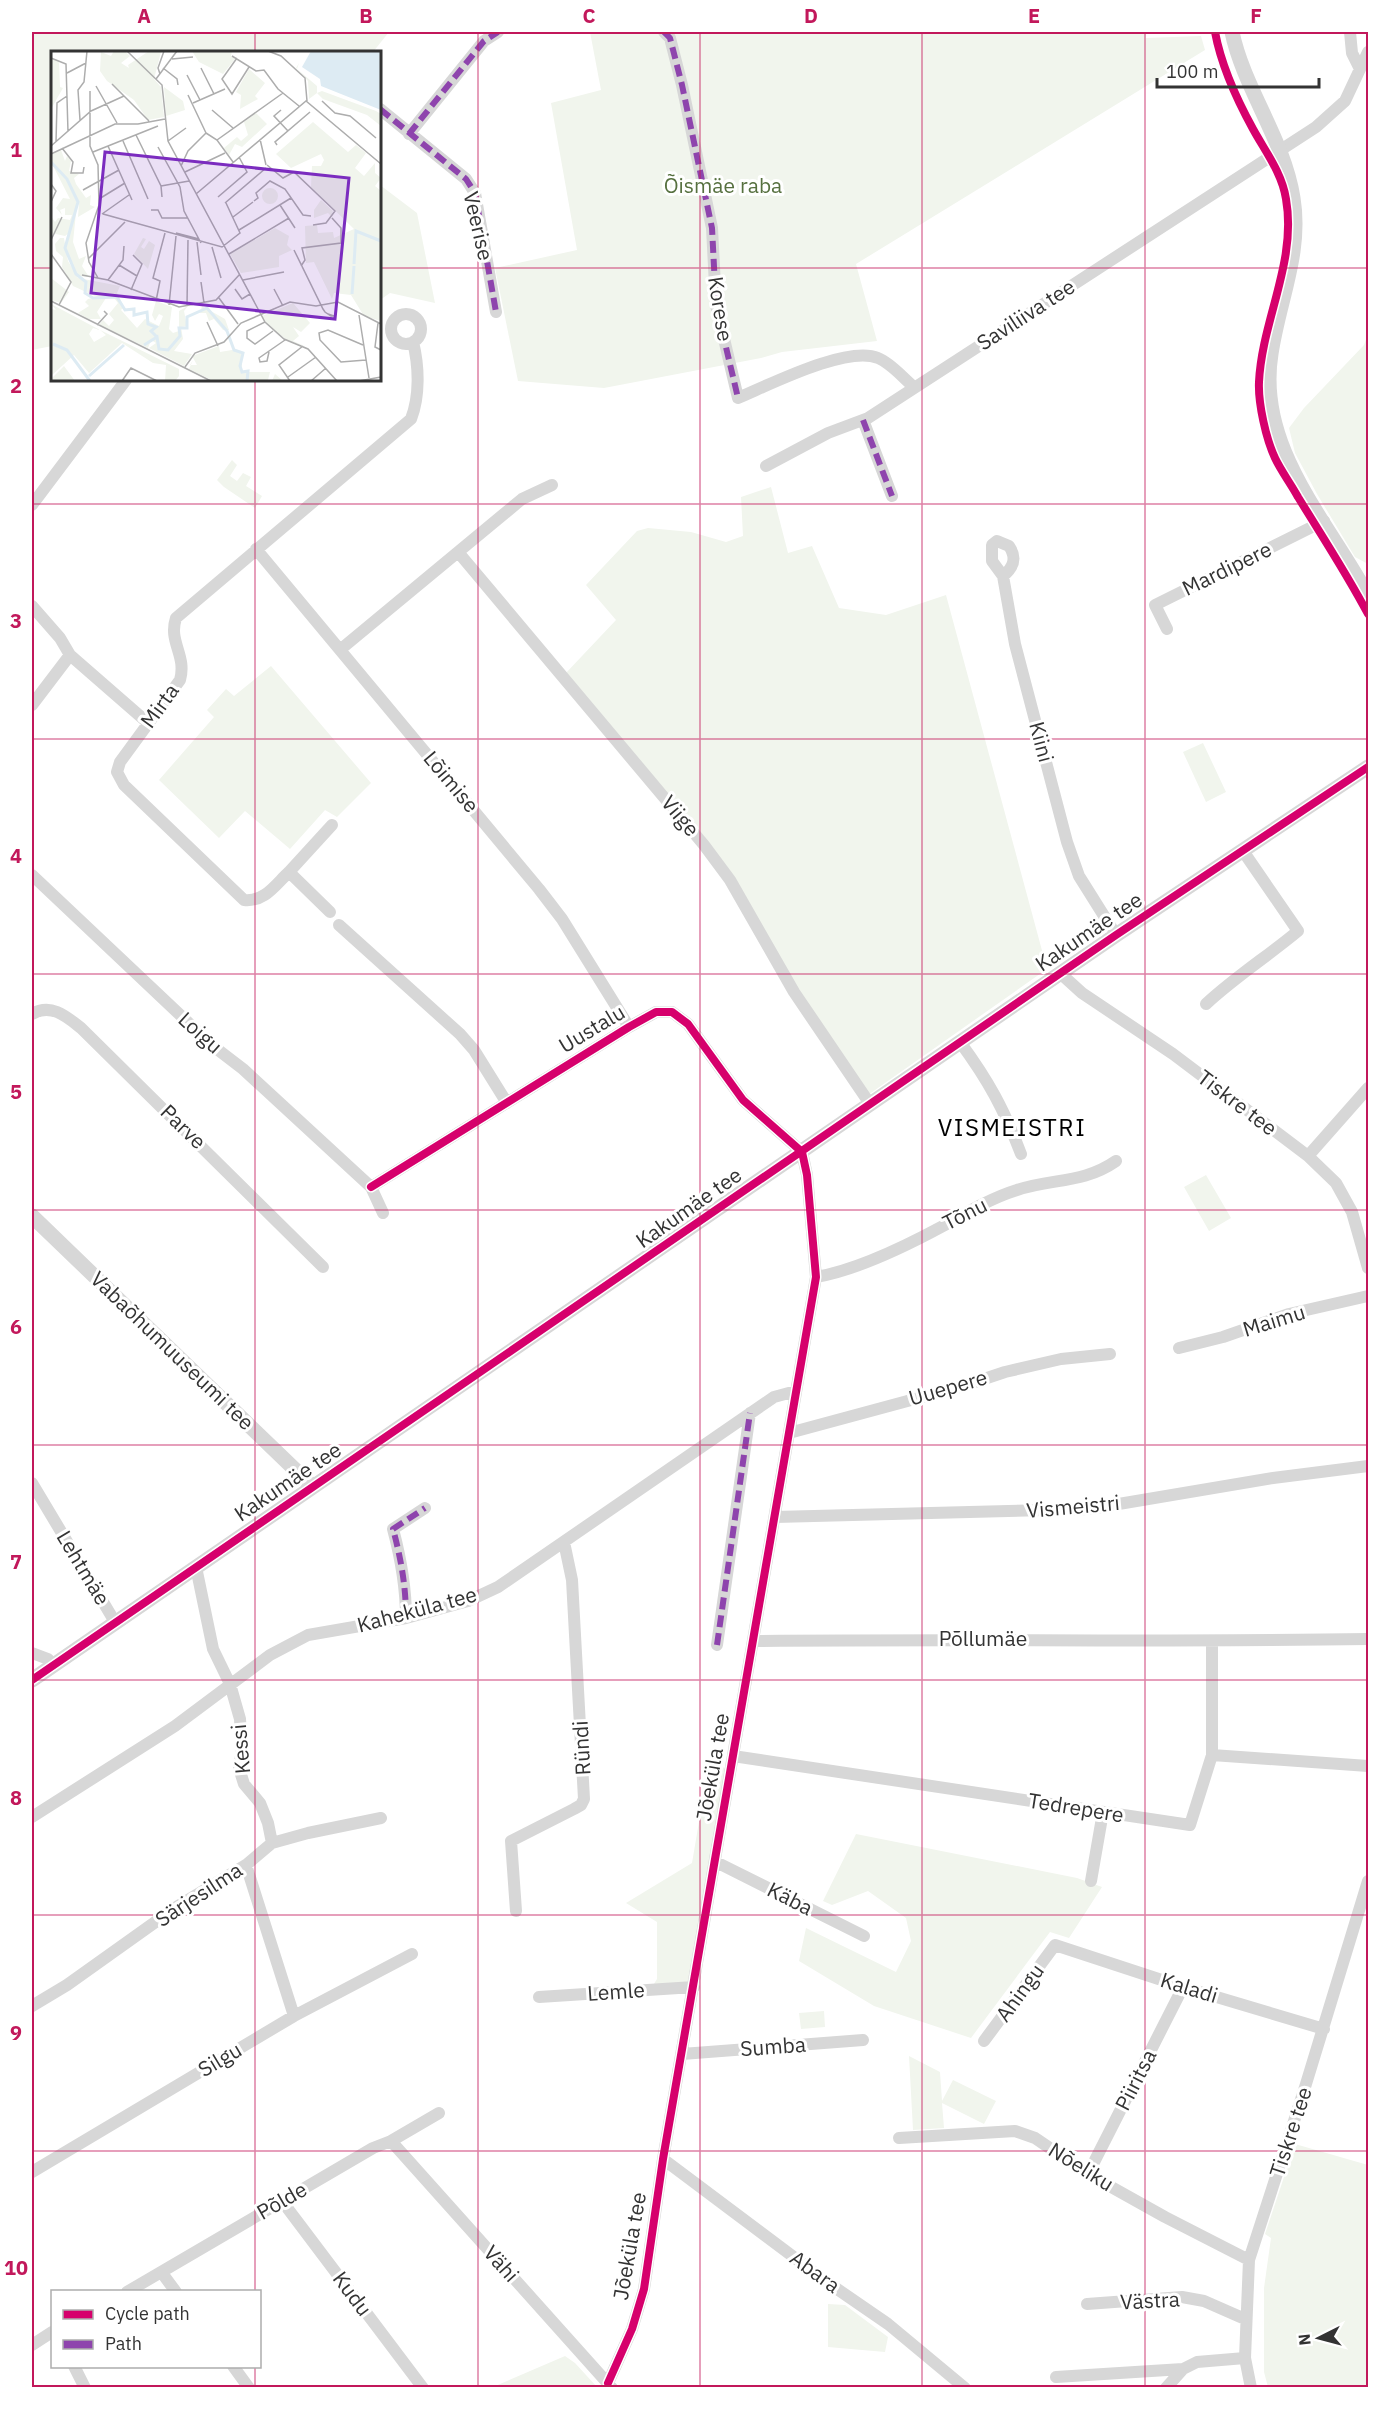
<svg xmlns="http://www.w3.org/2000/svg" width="1400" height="2419" font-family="'IBM Plex Sans',sans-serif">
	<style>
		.green { fill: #f1f5ed }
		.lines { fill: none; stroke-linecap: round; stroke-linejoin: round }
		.minor { stroke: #d7d7d7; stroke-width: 12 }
		.tertiary { stroke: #d7d7d7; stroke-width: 15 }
		.quiet { stroke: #8e44ad; stroke-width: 6; stroke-dasharray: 12 6; stroke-linecap: butt }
		.cycleway-casing { stroke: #fff; stroke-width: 11 }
		.cycleway { stroke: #d6006c; stroke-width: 8 }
		.grid { fill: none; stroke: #c2185b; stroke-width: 1.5; stroke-opacity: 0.55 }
		.labels { text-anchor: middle; stroke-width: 6; stroke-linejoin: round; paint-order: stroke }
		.park-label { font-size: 21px; fill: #56703f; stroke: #fff }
		.street-label { font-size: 21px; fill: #333; stroke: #fff }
		.quarter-label { font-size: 24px; letter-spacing: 1.5px; fill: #000; stroke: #fff }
		.inset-river { fill: none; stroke: #ddebf3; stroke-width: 3 }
		.inset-road { fill: none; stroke: #adadad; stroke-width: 1.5 }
		.view { fill: #7b2cbf; fill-opacity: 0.15; stroke: #7b2cbf; stroke-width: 3 }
		.inset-edge { fill: none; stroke: #333; stroke-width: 3 }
		.neatline { fill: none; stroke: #c2185b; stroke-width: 2 }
		.grid-label { font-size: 20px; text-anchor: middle; font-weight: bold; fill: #c2185b }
	</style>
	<rect width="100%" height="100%" fill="#fff"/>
	<!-- green -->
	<path class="green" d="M32,32H389L373,52H52V346L32,350Z
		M590,32H1146V38L1201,36L1205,50L856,264L877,341L782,352L761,358L604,388L518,381L495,268L577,250L551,103L601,90Z
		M380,185L417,213L435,303L390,293L380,300Z
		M1368,334V564L1355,557L1317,494L1295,453L1289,428L1304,408L1364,345Z
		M232,460L237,465L230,476L237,481L243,473L251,477L246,486L262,496L255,508L224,487L217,480Z
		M771,487L788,553L812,546L839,608L886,615L946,595L1047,969L868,1095L807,1006L750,908L565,674L616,620L586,585L637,531L648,528L691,532L726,542L743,536L741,497Z
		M271,666L371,783L337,817L325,810L290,849L245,811L219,838L159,780L214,717L207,710L226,689L234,696Z
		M1203,743L1226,792L1206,802L1183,752Z
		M1206,1175L1231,1218L1209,1231L1184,1187Z
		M709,1763L722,1766L726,1770L688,1982L652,1987L657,1979V1922L626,1903L692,1863Z
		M856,1834L1077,1878L1102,1887L1069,1938L1050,1932L971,2038L874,2006L799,1961L806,1928L896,1972L911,1941L906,1918L868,1891L832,1905L823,1901Z
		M824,2011L825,2027L801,2029L799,2013Z
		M909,2056L940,2072L942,2101L953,2080L996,2101L984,2124L942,2103L944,2128L913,2130Z
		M1295,2144L1368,2165V2387H1268L1264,2372V2288L1271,2238L1265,2234Z
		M828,2304L845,2305L888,2337L885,2352L828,2347Z
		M565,2356L575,2363L597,2387H493Z"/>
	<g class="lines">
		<!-- minor -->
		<path class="minor" d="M664,32L670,38L682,85L712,228L716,305L738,398C769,385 847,345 878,358C891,363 903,378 914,387
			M1350,32L1352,53L1360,69
			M380,109L466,179L475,193L496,312
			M409,134L484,41L498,32
			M391 329a15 15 0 1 1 30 0a15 15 0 1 1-30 0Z
			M863,420L892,496
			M766,466L828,433L868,418L1316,127L1345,101L1368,52
			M32,505L126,380
			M256,549L539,889L562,919L629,1027
			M458,552L704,845L730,880L794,992L870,1104
			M1003,576C1014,567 1017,558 1009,546L997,541L992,545V561L1003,576L1015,644L1067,842L1079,876L1116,935
			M32,606L60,638L70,655L32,705
			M1167,629L1155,605L1324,521
			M341,649L522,499L552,485
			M70,655L148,723
			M289,872L332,825
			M32,875L213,1046L243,1069L371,1187L383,1213
			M330,912L289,872C275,885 265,902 244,900L124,785L117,772L120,762L180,680C187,655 168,642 176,618L411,419C420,396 419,366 413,342
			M339,925L460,1034L474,1050L507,1103
			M1060,973L1082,993L1173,1054L1308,1156L1336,1183L1352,1212L1368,1268
			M1206,1004C1235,977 1268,956 1298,931L1243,851
			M32,1014C51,1003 66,1016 81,1028L323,1267
			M960,1042C988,1080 1004,1109 1021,1154
			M1308,1156L1368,1088
			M371,1187L629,1027L656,1012H672L688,1024L743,1100L802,1152L807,1175L816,1277L663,2159L644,2289L632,2329L608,2383
			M816,1277C858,1270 906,1246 943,1226C966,1213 991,1198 1017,1190C1052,1178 1083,1184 1116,1161
			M1179,1348L1223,1337L1289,1314L1368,1296
			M789,1433L963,1386L1005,1372L1061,1359L1110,1354
			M32,1483L115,1622
			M775,1517L1089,1509L1273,1478L1368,1466
			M196,1567L213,1649L230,1684L240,1719L242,1750L239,1768L244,1784L260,1803L268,1823L272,1843
			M406,1618C406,1586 401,1559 393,1529L425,1508
			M753,1641C958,1639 1163,1642 1368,1639
			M717,1645L750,1413
			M32,1653L48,1659L53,1665
			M1212,1755V1642
			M733,1756L1190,1825L1212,1755L1368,1766
			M32,1817L175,1726L270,1655L308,1635L406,1618L468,1601L498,1587L774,1397L796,1391
			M716,1862L864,1936
			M246,1865L294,2016
			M1091,1881L1103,1812
			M516,1911L511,1841L574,1809L581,1805L584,1799L572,1580L564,1542
			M539,1997L694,1987
			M32,2006L67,1985L175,1908L246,1865L272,1843L308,1833L381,1818
			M984,2041L1055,1945L1183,1987L1324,2029
			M682,2054L863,2040
			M899,2138L1015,2131L1035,2138L1088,2174L1165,2217L1249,2260
			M391,2141L612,2388
			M663,2159L827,2282L888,2324L965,2388
			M32,2172L294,2016L412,1954
			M1088,2174L1183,1987
			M282,2201L423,2388
			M162,2273L176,2292
			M127,2292L373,2148L391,2141L439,2113
			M1087,2304L1182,2297L1204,2301L1245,2319
			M32,2345L52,2332
			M74,2366L85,2388
			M233,2366L249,2388
			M1056,2377L1183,2369
			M1166,2388L1183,2369L1197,2362L1245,2358
			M1251,2388L1245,2358L1249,2260L1306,2084L1368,1881"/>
		<!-- tertiary -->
		<path class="tertiary" d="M1232,32C1244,89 1284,139 1293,198C1302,253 1279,300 1271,354C1256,447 1327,520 1368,596
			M32,1216L312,1486
			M32,1680L1116,935L1368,767"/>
		<!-- quiet -->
		<path class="quiet" d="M664,32L670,38L682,85L712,228L716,305L738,398
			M380,109L466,179L475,193L496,312
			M409,134L484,41L498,32
			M863,420L892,496
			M406,1618C406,1586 401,1559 393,1529L425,1508
			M717,1645L750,1413"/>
		<!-- cycleway casing -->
		<g class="cycleway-casing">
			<path id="cycleway" d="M1215,32C1221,64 1237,100 1253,129C1265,151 1282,173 1286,199C1297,262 1262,320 1259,382C1258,403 1266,439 1275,458C1281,471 1291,484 1298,497C1322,536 1347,574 1368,614
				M371,1187L629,1027L656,1012H672L688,1024L743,1100L802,1152L807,1175L816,1277L663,2159L644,2289L632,2329L608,2383
				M32,1680L1116,935L1368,767"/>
		</g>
		<!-- cycleway -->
		<use href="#cycleway" class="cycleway"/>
	</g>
	<!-- grid -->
	<path class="grid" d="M255,32V52M478,32V2388M700,32V2388M922,32V2388M1145,32V2388M32,268H52M380,268H1368M255,380V2292M32,504H1368M32,739H1368M32,974H1368M32,1210H1368M32,1445H1368M32,1680H1368M32,1915H1368M32,2151H1368M255,2366V2388"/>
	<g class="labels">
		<!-- park labels -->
		<g class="park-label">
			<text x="723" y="193">Õismäe raba</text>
		</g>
		<!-- street labels -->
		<g class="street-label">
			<text transform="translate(478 226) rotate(77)" y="7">Veerise</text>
			<text transform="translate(720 309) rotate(81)" y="7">Korese</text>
			<text transform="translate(1026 315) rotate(-33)" y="7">Saviliiva tee</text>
			<text transform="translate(1227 569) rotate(-26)" y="7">Mardipere</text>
			<text transform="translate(160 706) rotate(-54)" y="7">Mirta</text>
			<text transform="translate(1041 742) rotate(75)" y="7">Kiini</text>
			<text transform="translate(451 782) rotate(50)" y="7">Lõimise</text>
			<text transform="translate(680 816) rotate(50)" y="7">Viige</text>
			<text transform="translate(1089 932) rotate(-34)" y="7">Kakumäe tee</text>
			<text transform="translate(592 1029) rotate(-31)" y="7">Uustalu</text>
			<text transform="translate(200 1033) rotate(42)" y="7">Loigu</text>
			<text transform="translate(1237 1103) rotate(37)" y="7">Tiskre tee</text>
			<text transform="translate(183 1127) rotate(44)" y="7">Parve</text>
			<text transform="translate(689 1208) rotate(-35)" y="7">Kakumäe tee</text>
			<text transform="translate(965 1214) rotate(-27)" y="7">Tõnu</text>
			<text transform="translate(1274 1321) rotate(-17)" y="7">Maimu</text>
			<text transform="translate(172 1351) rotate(44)" y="7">Vabaõhumuuseumi tee</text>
			<text transform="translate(948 1388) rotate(-16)" y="7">Uuepere</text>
			<text transform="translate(288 1482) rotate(-34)" y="7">Kakumäe tee</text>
			<text transform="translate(1073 1507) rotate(-5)" y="7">Vismeistri</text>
			<text transform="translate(83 1568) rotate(59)" y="7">Lehtmäe</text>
			<text transform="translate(417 1610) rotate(-15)" y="7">Kaheküla tee</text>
			<text x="983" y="1646">Põllumäe</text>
			<text transform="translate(582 1748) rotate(-93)" y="7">Ründi</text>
			<text transform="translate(241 1749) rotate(-95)" y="7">Kessi</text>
			<text transform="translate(713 1767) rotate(-80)" y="7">Jõeküla tee</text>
			<text transform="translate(1076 1808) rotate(9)" y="7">Tedrepere</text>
			<text transform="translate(199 1895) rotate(-33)" y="7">Särjesilma</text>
			<text transform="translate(790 1899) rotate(27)" y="7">Käba</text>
			<text transform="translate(1189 1988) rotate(17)" y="7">Kaladi</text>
			<text transform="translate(616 1992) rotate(-4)" y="7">Lemle</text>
			<text transform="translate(1020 1993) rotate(-54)" y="7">Ahingu</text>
			<text transform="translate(773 2047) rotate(-4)" y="7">Sumba</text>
			<text transform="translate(220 2060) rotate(-31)" y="7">Silgu</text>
			<text transform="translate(1136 2080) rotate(-63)" y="7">Piiritsa</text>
			<text transform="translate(1291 2132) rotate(-72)" y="7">Tiskre tee</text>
			<text transform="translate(1081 2167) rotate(32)" y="7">Nõeliku</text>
			<text transform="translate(282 2201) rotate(-30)" y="7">Põlde</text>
			<text transform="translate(630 2246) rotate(-80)" y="7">Jõeküla tee</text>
			<text transform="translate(501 2264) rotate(48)" y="7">Vähi</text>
			<text transform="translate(815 2272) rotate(36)" y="7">Abara</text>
			<text transform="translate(352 2294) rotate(53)" y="7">Kudu</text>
			<text transform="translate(1150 2301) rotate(-3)" y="7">Västra</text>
		</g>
		<!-- quarter labels -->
		<g class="quarter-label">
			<text x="1012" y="1136">VISMEISTRI</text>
		</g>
	</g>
	<!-- overview -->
	<g transform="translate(51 51)">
		<rect width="330" height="330" fill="#fff"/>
		<path d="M63,0H74L79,5L70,12L78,17L77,14L98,0L110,1L103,28L110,36L113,66L97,69L83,49L56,30L49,20L50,1L60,5ZM141,0H181L180,5L184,8L172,23L148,11ZM0,7L8,11L9,36L12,37L0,58ZM248,12L246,18L266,35V42L271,40L325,60L330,63V75L316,64L272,48L266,42L258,48L257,30L245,17ZM198,18L214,32L204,45L207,48L189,58L190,44L185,41ZM113,36L132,50L134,59L115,65ZM205,62L216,73L191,96L184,93L178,104L173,97L186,86L190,90L197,84L193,71ZM262,71L297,101L305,94L315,102L304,117L313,125L324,112V122L330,127L324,135L330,140V270L313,265L300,244L283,242L281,248L263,211L255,212L254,175L266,174L267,182L282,181L283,187L303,178L260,136L261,115H270L273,109L270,103L240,117L225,103ZM10,99L14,110L16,105L20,110L18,120L28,123L23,127L25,133L35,147L40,144L39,154L44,156L27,166L28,152L17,128L0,110V104ZM0,111L16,129L26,152L22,191L28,208L35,205L31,215L38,226L27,225L19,211L15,197L18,182L14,185L0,182V165L4,171L7,167L19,169L21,164H14V157L9,159L11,164L5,157L12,147L19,148ZM211 145a8 8 0 1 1 16 0a8 8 0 1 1-16 0ZM270,149L282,160L280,165L277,162L263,167V159ZM224,177L238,185L236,194L241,199L228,205V216L190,222L179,203ZM9,187H13L17,210L27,227L69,235L66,242L73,256L70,259L86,277L94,268L108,275L112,265L108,263L104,270L101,264L105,250L121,256L118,278L122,282L128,280V260L137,255L133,260L136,275L130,276L132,288L123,300L141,303L133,315L98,297L105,292L100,289L97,297L48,274L52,269L58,275L63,269L58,263L67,252L63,247H55L46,261L50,268H38L27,262L38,255L34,251L37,248L46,246L22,235L11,216L12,206L5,200L4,193ZM92,187L95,188L90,196L93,198L98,190L104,194L97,218L83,203ZM0,227L18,241L10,252L0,249ZM242,252L259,272L250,281L242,276L248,285L242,290L256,296L236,289L218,275L211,265ZM0,253L49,279L42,277L38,283L43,291L55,284L49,279L128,318V325L124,330H114L115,314L102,312L71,292L38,322L23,304L0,325V258L5,259ZM151,255L174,268L178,279H172L163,268L158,270L155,262H149ZM168,295L169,301L181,299L191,303V321H219L217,329L221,330L224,323L232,330H163L138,318L142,309L139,314H146L141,305ZM13,315L24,330H0V328Z" fill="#f1f5ed"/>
		<path d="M260,0H330V59L270,35L269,28L251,16Z" fill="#ddebf3"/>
		<path class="inset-river" d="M0,111L16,128L27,151L14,197L25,223L35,231L34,242L42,247L66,246L74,259L83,258V264L96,261L97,273L105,276L100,280L106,286M303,213L305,180L330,190M301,243L303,215M2,293L16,299L39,330M93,294L106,286L108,298L117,299L129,285L128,277H136V266L156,257L176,280L183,299L192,302L189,315L191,321L197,320L196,330M38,325L73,294"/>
		<path class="inset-road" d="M76,0L111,34L117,90L214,271L233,288L257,298L286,330M217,0L230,5L254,27L256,50M181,5L205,20L213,19L227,38L248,55M0,7L15,13L17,81M186,7L171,28L181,43L198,16M121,8L142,6M112,17L126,28L127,34M150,17L163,43M16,22L35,12M109,23L107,17L113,0M136,24L149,49M105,28L126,0M61,33L98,70M45,35L66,72M39,40V95L47,114L48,154L35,192L38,211L47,227M137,44L155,82M271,50L284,62L299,65L325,87M142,52L174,38M161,59L182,77M230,59L223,65L237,80M29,69L27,39L33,31L36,0M155,82L166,89L182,111M85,84L110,135L111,146M209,88L215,114M166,89L232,42M72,90L97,148M117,90L135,77M5,91L6,52L16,45M226,94L224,91L259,61M0,95L40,60L73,45M57,95L81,149M107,96L129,136L133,160L150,192M11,97L22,111L20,122H32L33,116M42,101L107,75M0,103L64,73H87L114,68M216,114L232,127L243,121L284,160L275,172L262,174M130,115L137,100L155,82M134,121L174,102M0,133L5,140L0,151M110,135L138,130M32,139L68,119M145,143L255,50L330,113M167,146L196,121L188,106M48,148L74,132M203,150L207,147L205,142L219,130L234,138L252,164L260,165M174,152L215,117M229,154L244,177M100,159H107L111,167H137M51,163L78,144M52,163L171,196L189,182L175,152M182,166L202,151M188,179L240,147M125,182L148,188M0,189L11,166M146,191L150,224M161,196L170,227M243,199L272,258L274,261L280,265H283L277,263M0,203L20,231L8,254M178,203L238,167M37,208L74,171M68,214L86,225M250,215L254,209L251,197L290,192V177L281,167M31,224L57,229L128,256L165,249L189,223M57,229L72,209L73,195M192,229L233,221M150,231L153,252M184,238L191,248L199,243M223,238L232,255M80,239L91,213L82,204M168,247L187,273M0,250L160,330M105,250L109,230L102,227L114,182M118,254L125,185M136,255L137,189M308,264L318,327M156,271L167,295M214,271L196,280V287L204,293L222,280M327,272L324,296L330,299M46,274L56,263L53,260M312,294L277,279L268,282L269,289L290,311L315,309M218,301L216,310L209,311L208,307L234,289M134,316L144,302L173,291L190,272L239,251L265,255L287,251L330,273M237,326L265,306M71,330L80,317L106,330M239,330L228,314L252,295M260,330L275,317M308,330L330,326"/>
		<path class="view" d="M54,101L298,127L284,268L40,242Z"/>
		<rect width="330" height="330" class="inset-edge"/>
	</g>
	<!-- border -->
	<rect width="1400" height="2419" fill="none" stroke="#ffffff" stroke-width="66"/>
	<!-- legend -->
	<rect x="51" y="2290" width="210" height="78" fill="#ffffff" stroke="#adadad" stroke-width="1.5"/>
	<rect x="63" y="2310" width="30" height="9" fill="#d6006c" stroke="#adadad" stroke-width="1.5"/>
	<text x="105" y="2320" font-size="18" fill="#333333">Cycle path</text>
	<rect x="63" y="2340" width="30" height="9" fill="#8e44ad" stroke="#adadad" stroke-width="1.5"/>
	<text x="105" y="2350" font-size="18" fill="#333333">Path</text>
	<!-- north arrow -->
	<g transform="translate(1319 2338) rotate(264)" stroke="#ffffff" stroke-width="4.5" paint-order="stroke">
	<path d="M0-4.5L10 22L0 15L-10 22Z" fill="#333333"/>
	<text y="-9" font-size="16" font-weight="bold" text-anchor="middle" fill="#333333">N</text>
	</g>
	<!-- scale -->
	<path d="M1157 78v9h162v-9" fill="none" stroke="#333333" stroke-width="3"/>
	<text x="1166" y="78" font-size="18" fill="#333333" stroke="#ffffff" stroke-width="4.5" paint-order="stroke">100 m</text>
	<rect x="33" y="33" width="1334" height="2353" class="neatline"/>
	<g class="grid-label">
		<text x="144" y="23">A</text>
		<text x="366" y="23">B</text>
		<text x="589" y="23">C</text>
		<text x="811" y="23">D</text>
		<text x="1034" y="23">E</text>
		<text x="1256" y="23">F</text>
		<text x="16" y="157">1</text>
		<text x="16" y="393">2</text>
		<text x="16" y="628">3</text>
		<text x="16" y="863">4</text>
		<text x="16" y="1099">5</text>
		<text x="16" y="1334">6</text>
		<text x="16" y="1569">7</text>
		<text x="16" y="1805">8</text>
		<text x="16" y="2040">9</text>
		<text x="16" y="2275">10</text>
	</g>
</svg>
